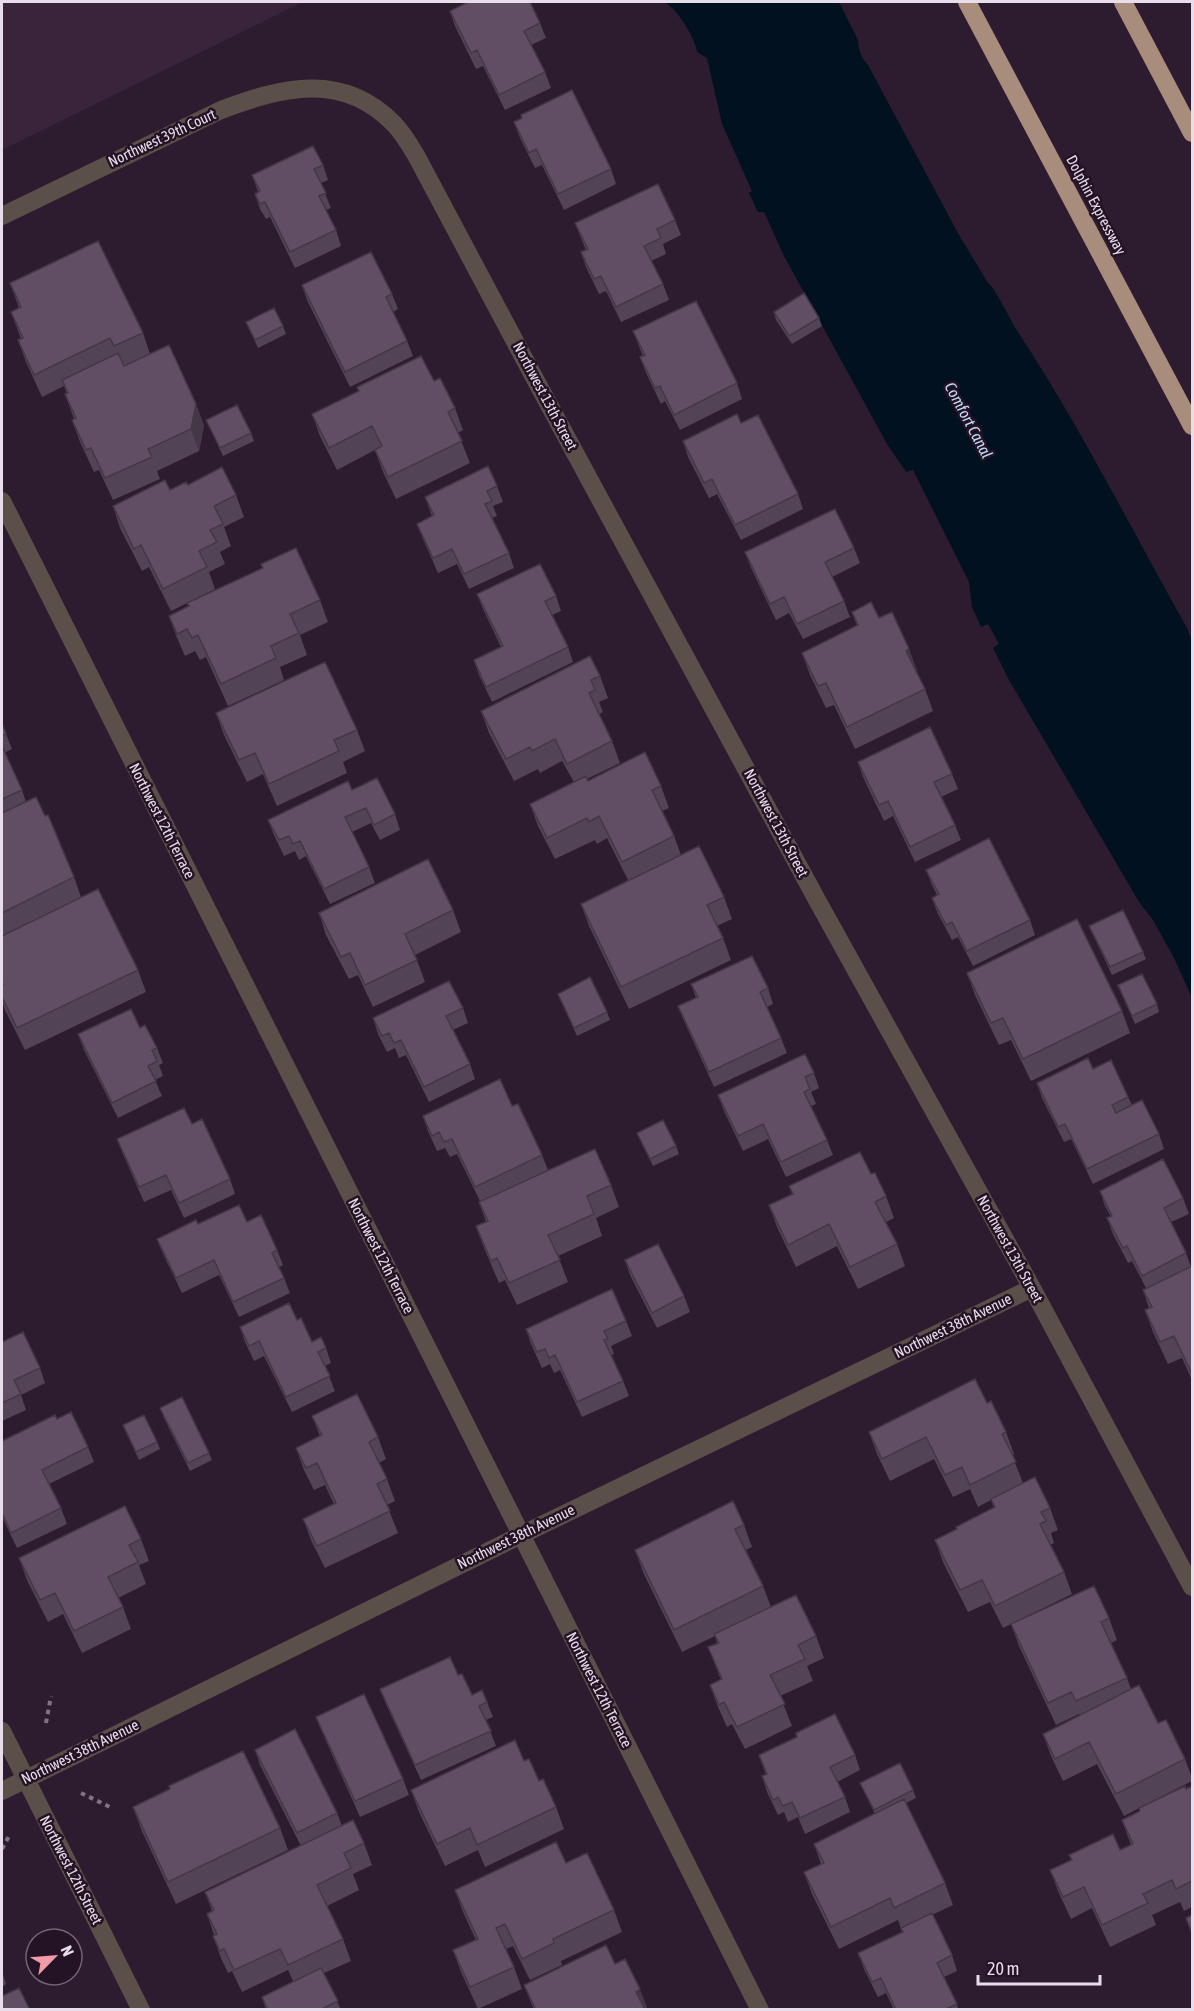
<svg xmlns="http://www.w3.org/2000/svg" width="1194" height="2011" font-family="'Asap Condensed',sans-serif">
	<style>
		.built { fill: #39243b }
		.water { fill: #02111f }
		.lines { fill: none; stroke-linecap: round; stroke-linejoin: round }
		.path { stroke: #817383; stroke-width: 4; stroke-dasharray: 4.5 4.5; stroke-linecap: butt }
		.street { stroke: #5b5049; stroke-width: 18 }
		.highway { stroke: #a88c7c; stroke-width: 18 }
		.wall { fill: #534356 }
		.shaded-wall { fill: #443746 }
		.building { fill: #614e64; stroke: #443746; stroke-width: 1.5 }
		.labels { text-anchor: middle; stroke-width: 5; stroke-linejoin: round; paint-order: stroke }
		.street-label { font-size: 15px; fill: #e8ddea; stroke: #231325 }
		.water-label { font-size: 16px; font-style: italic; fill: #c0dffb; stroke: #231325 }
	</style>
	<rect width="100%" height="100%" fill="#2d1c2f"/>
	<!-- built -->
	<path class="built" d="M2,2H303L2,150Z"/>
	<!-- water -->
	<path class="water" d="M664,2H839L858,40L859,49L863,59L868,65L959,235L988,283C995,288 1010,319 1016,329C1079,424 1130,527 1186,626L1192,640V998L1174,958L1153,920L1139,902L1009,680L993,648L999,644L988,624L981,627L972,607L969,582L913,470L906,472L887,444L784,256L764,212H758L749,193L752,191L722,124L707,58L697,52C696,39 676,7 664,2Z"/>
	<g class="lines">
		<!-- path -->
		<path class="path" d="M46,1723L51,1696
			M81,1793L110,1807
			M2,1849L9,1836"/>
		<!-- street -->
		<path class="street" d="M2,216L221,110C282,87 343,71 394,124C404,134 411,147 418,159L535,379L817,900L1032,1288L1192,1587
			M2,501L760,2010
			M2,1731L141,2010
			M2,1791L521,1535L1032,1288"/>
		<!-- highway -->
		<path class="highway" d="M967,2L1192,426
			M1123,2L1192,133"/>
	</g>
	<!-- wall -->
	<path class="wall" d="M450,11L540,23L546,38L531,45L545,72L551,88L505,110L483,66L476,69L455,26Z
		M514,122L611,169L616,184L564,210L542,165L535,168L520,138Z
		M323,165L328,180L321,183L331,208L326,210L336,230L341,246L295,268L270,217L266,219L260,209L255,194L258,192L252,175Z
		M675,220L681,235L663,244L666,254L651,261L663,284L669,300L621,322L606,291L599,294L586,267L581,252L586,250L581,238L575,223Z
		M10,283L143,333L150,354L196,404L204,426L199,451L157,471L160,479L113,500L99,470L94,472L80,442L72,420L74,419L65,394H67L64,386L42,397L26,362L18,340L21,339L11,312L19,308Z
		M302,285L392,294L398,309L393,312L407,341L413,356L350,387L307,300Z
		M774,312L819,318L822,326L792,344L776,320Z
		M246,322L283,326L286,334L258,348Z
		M633,331L737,383L742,399L680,430L665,401L661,404L646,373L640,357L643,356Z
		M434,381L455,408L463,430L458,433L470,463L396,499L383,472L375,450L337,470L320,436L312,414Z
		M206,420L251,433L254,441L223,456Z
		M741,423L798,494L803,509L741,540L717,494L709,498L688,457L683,441Z
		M188,485L236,495L244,517L224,527L231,546L220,552L225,564L209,572L215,589L171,611L149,567L142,571L120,528L113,506Z
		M497,486L503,502L493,506L497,516L492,518L509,553L514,568L469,589L457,564L438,573L423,539L417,524L432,516L425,497Z
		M854,548L860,563L832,577L844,601L850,617L803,639L789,613L776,620L751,568L745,552Z
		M477,594L556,596L561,611L552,615L568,647L573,662L492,702L479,675L474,660L501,647L483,609Z
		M320,600L328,622L300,635L307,655L280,667L284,680L228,706L206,657L200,660L195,651L185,656L177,638L169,616Z
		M852,612L879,618L917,670L916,671L925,689L933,711L855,749L834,705L826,708L810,675L802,653L857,626Z
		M600,676L608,698L599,702L603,712L599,714L612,741L620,763L587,779L588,781L661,786L669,808L662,811L674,836L681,855L724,897L732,919L717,926L723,938L731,960L629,1009L589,926L581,904L628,880L607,838L597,844L595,840L555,859L538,826L530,804L574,782L562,761L540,773L538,769L514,781L489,733L481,711Z
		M216,713L357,730L365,751L343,762L347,773L277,806L263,774L247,782L224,735Z
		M2,724L12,749L4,753L22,790L26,802L74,877L81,897L138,970L146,992L25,1050L5,1010L2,1000Z
		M858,762L952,774L958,789L941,797L955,825L961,840L915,862L893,816L884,821L863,777Z
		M352,790L395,814L400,830L380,840L371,823L352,832L369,867L375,883L330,904L306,856L299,860L295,851L284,856L274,835L268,820Z
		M926,870L1030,920L1035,935L973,966L958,937L952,940L938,914L932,898L937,895L932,885Z
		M453,910L461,932L415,955L425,982L373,1007L358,975L349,979L326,935L319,913Z
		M1089,926L1143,952L1146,959L1112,975Z
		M967,973L1122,1011L1130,1033L1031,1081L1011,1040L999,1045L975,995Z
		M691,984L768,988L773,1004L767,1007L781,1038L787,1053L714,1087L684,1021L678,1006L696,998Z
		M1118,985L1157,1004L1159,1012L1135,1024Z
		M558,994L607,1012L610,1020L577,1036Z
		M463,1008L468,1023L453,1030L470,1064L475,1079L429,1102L406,1055L399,1058L395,1048L387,1052L378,1034L373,1018Z
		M140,1028L157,1048L163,1063L159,1065L163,1076L155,1080L162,1096L118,1118L84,1050L78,1034Z
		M1093,1069L1128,1097L1132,1105L1159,1134L1164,1149L1093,1184L1071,1139L1064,1142L1042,1098L1037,1083Z
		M814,1073L819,1088L811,1092L816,1104L811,1106L827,1140L833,1155L786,1177L768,1139L743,1151L724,1111L718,1095Z
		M512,1106L542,1155L548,1170L519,1184L611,1185L619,1207L596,1218L602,1236L558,1256L568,1282L517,1305L505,1280L499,1283L484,1248L476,1226L486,1222L479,1202L480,1201L457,1154L450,1157L445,1148L437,1151L428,1131L423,1116Z
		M192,1124L230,1179L235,1194L184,1218L171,1190L144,1202L123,1154L117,1139Z
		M637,1133L676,1146L679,1154L653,1166Z
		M871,1174L886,1196L894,1218L886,1222L897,1244L905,1266L858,1289L837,1246L796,1267L777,1227L769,1205L792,1194L789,1186Z
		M1100,1191L1183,1198L1189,1214L1171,1222L1186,1253L1191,1267L1192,1266V1380L1182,1358L1168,1364L1153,1332L1145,1310L1149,1308L1143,1290L1146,1288L1132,1261L1128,1263L1113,1234L1107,1218L1111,1217L1105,1206Z
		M247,1222L277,1250L283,1265L279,1267L284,1278L290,1293L239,1317L219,1275L182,1293L163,1254L157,1239Z
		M625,1260L684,1296L690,1312L657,1328L630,1275Z
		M297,1320L312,1342L326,1348L331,1363L325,1366L335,1391L292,1412L264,1356L254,1361L245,1342L240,1327Z
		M626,1321L632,1336L611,1346L614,1354L611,1355L623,1381L629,1396L582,1417L560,1370L554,1373L550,1364L542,1368L531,1344L526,1329Z
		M2,1342L40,1368L45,1383L21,1395L26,1410L2,1421Z
		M987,1403L1006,1432L1014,1454L1012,1455L1023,1483L1050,1508L1058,1530L1051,1533L1054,1543L1050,1545L1064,1572L1072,1594L1003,1628L990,1602L968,1612L943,1562L935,1540L957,1530L994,1508L991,1500L978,1507L970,1489L953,1497L934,1459L890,1481L877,1454L869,1432Z
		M160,1408L209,1453L212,1460L190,1471L163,1416Z
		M312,1416L378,1437L386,1459L379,1463L387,1479L395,1501L387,1505L398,1533L325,1568L311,1540L303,1519L334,1504L325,1485L314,1490L304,1470L296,1448L320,1436Z
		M57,1419L88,1447L94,1462L49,1484L61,1508L67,1524L17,1548L2,1517V1441Z
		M123,1425L157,1442L160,1449L139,1460Z
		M744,1525L752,1547L746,1550L763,1586L771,1607L816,1636L824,1658L807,1666L813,1681L780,1696L792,1726L745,1749L732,1724L727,1727L718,1707L710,1685L721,1680L708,1647L717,1643L715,1636L682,1652L643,1572L635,1550Z
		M141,1539L149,1561L139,1565L146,1584L118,1598L123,1607L131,1629L82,1653L63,1614L48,1622L27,1580L19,1558Z
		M1109,1618L1117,1640L1111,1643L1127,1678L1131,1689L1185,1759L1192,1778V1781L1149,1803L1192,1786V1907L1184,1911L1180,1902L1152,1915L1156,1925L1110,1947L1092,1908L1071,1919L1058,1891L1050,1870L1071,1860L1069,1855L1120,1850L1131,1845L1122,1820L1140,1812L1139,1808L1124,1816L1097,1764L1063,1781L1051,1756L1043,1734L1080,1715L1079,1714L1056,1725L1019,1646L1011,1624Z
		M458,1675L472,1695L487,1702L493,1717L486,1720L496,1746L421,1780L386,1704L380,1689Z
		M316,1717L403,1779L409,1795L360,1817L322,1732Z
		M255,1750L337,1813L342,1826L364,1843L372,1865L353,1874L359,1890L327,1906L343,1939L351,1961L324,1973L341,2010H266L262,1997L293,1981L288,1970L242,1992L232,1971L228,1973L221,1958L213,1936L214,1935L207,1914L212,1911L205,1892L301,1846L260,1765Z
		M759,1755H855L860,1770L837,1782L845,1797L850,1812L805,1834L798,1817L788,1822L784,1812L778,1815L767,1792L762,1776L766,1775Z
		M524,1761L539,1781L556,1807L564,1829L485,1867L478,1850L445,1866L419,1812L411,1790Z
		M860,1783L913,1790L916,1798L906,1803L945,1883L953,1905L932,1915L952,1955L957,1971L944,1977L959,2010H894L886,1993L878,1997L864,1969L858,1953L902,1932L898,1920L839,1949L812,1894L804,1872L821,1864L814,1844L875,1814Z
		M170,1789L280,1828L288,1850L176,1904L141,1829L133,1807Z
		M566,1863L614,1910L622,1932L561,1961L562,1965L530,1980L513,1946L506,1949L514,1967L522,1989L478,2009L461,1972L453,1950L476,1940L463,1912L455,1890Z
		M615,1964L648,2010H534L524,1985Z
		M2,1971L6,1984L2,1987Z"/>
	<!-- shaded-wall -->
	<path class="shaded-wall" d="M196,404L204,426L199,451L191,429Z
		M909,649L917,670L914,672L906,651Z
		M640,1989L648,2010H643L636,1992Z"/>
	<!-- building -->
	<path class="building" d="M468,2H530L540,23L524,31L545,72L499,95L477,50L471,53L450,11Z
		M572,90L611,169L558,194L536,149L529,153L514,122L522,118L521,115Z
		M313,146L323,165L314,169L326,193L319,196L336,230L290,252L265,202L260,204L255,194L260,191L252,175Z
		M658,184L675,220L657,229L661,238L644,246L663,284L616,307L601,276L594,279L581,252L588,249L575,223Z
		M98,241L143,333L114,346L110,338L34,375L18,340L23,338L11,312L21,307L10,283Z
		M371,252L392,294L386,297L407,341L345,372L302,285Z
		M804,293L819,318L789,336L774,312Z
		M696,301L737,383L674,415L660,386L655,388L640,357L645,355L633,331Z
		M274,308L283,326L255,340L246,322Z
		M169,345L196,404L191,429L148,449L152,457L105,478L91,448L86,450L72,420L76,418L65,394L68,393L62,380L118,353L124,366Z
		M421,356L434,381L440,378L455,408L448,412L462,441L388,477L375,450L382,446L372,426L329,448L312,414L359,391L357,387Z
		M237,405L251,433L220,448L206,420Z
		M737,414L741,423L758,415L798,494L735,525L712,479L704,483L683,441Z
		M488,466L497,486L487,491L492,501L485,504L509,553L464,574L452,549L433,558L417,524L434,515L425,497Z
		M222,467L236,495L214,506L223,524L210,530L217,542L199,551L207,567L163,589L141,545L134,549L113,506L165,480L170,490L186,482L188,485Z
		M835,509L854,548L825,562L844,601L797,624L784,597L770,604L745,552Z
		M296,548L320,600L290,614L299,633L271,646L276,658L221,684L198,635L192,638L187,629L177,634L169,616L189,606L187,603L263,568L261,564Z
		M540,564L556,596L545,601L568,647L486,687L474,660L503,646L477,594Z
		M871,602L879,618L892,612L909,649L906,651L925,689L847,727L826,683L818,686L802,653L858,625L852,612Z
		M590,656L600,676L591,680L595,690L589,693L612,741L567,764L555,739L532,751L530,747L506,759L481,711Z
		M325,662L357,730L334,740L339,751L269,784L255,753L239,760L216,713Z
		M2,724L6,734L2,736Z
		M930,727L952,774L934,782L955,825L910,847L888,801L879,805L858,762Z
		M2,746L22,790L2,799Z
		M645,752L661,786L652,790L674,836L622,862L599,816L589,822L587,818L547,838L530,804L586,776L588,781Z
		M377,778L395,814L374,825L366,808L345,817L369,867L324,889L300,841L293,844L289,836L279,840L268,820L348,781L352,790Z
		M36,797L45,816L48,815L74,877L2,913V813Z
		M989,838L1030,920L967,951L952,922L946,925L932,898L939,894L926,870Z
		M699,846L724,897L707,905L723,938L621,987L581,904Z
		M428,859L453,910L405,934L417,960L365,985L350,953L341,957L319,913Z
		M98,889L138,970L17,1028L2,997V986L3,985L2,982V936Z
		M1123,910L1143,952L1110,967L1089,926Z
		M1077,919L1122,1011L1023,1059L1003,1018L991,1023L967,973Z
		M752,956L768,988L760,992L781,1038L709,1072L678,1006L698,997L691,984Z
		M1142,974L1157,1004L1132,1016L1118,985Z
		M590,977L607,1012L574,1028L558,994Z
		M449,981L463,1008L446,1016L470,1064L424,1087L401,1040L394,1043L389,1033L382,1036L373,1018Z
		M131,1009L140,1028L145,1025L157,1048L152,1050L157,1061L148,1066L156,1081L112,1103L78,1034Z
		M805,1054L814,1073L805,1077L810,1089L804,1092L827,1140L781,1162L763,1124L738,1136L718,1095Z
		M1088,1058L1093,1069L1111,1060L1128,1097L1112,1105L1116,1113L1142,1100L1159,1134L1087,1169L1065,1124L1058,1127L1037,1083Z
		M500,1079L512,1106L518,1104L542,1155L475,1187L452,1139L444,1142L439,1132L432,1136L423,1116Z
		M184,1108L192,1124L202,1119L230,1179L179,1203L166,1175L139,1187L117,1139Z
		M663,1120L676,1146L650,1159L637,1133Z
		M595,1149L611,1185L587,1196L594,1214L548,1235L560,1260L509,1283L497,1258L491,1261L476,1226L488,1221L479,1202Z
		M860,1152L871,1174L875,1173L886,1196L875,1202L897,1244L850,1267L829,1224L788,1245L769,1205L793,1194L789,1186Z
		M1163,1159L1183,1198L1164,1208L1186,1253L1142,1276L1127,1246L1123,1248L1107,1218L1112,1216L1100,1191Z
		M239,1205L247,1222L261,1215L277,1250L272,1253L284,1278L233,1302L214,1260L176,1278L157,1239L196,1220L198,1224Z
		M658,1244L684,1296L652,1313L625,1260Z
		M1192,1266V1374L1174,1336L1160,1342L1145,1310L1152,1307L1143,1290Z
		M612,1289L626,1321L604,1331L608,1339L604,1340L623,1381L577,1402L555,1355L549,1358L545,1349L537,1352L526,1329Z
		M289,1303L297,1320L301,1318L312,1342L321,1337L326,1348L318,1352L330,1376L286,1397L259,1341L249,1346L240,1327Z
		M23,1332L40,1368L14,1380L21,1394L2,1403V1342Z
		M975,1379L987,1403L991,1401L1006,1432L1002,1434L1016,1462L970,1485L962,1467L945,1475L926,1437L882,1459L869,1432Z
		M357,1394L378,1437L369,1442L387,1479L377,1484L390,1511L317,1546L303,1519L336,1503L317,1463L306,1468L296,1448L322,1435L312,1416Z
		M182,1397L209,1453L188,1463L160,1408Z
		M71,1412L88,1447L42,1470L61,1508L11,1533L2,1513V1441L55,1415L57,1419Z
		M144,1415L157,1442L136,1452L123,1425Z
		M1035,1477L1050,1508L1041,1512L1046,1521L1040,1524L1064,1572L995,1606L982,1580L960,1590L935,1540L957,1529L956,1527L995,1507L991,1499Z
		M733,1501L744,1525L735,1529L763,1586L674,1630L635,1550Z
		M125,1506L141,1539L129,1545L138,1562L108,1577L123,1607L74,1631L55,1593L40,1600L19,1558Z
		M1094,1586L1109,1618L1101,1622L1127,1678L1076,1701L1071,1692L1048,1703L1011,1624Z
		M796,1595L816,1636L798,1645L805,1659L770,1675L785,1704L737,1727L724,1702L719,1705L710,1685L722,1679L708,1647L719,1643L714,1634Z
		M450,1657L458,1675L462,1674L472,1695L482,1690L487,1702L479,1706L491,1731L415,1765L380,1689Z
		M1139,1685L1158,1723L1166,1720L1185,1759L1116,1794L1089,1742L1055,1759L1043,1734Z
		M364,1694L403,1779L355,1801L316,1717Z
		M835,1714L855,1755L830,1767L845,1797L800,1818L792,1802L783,1806L778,1797L773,1800L762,1776L767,1774L759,1755L797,1737L796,1733Z
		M295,1729L337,1813L297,1833L255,1750Z
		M515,1740L524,1761L529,1759L539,1781L543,1779L556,1807L477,1845L470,1828L437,1844L411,1790Z
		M243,1751L280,1828L168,1882L133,1807L170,1789L169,1786Z
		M900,1763L913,1790L874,1810L860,1783Z
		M1185,1786L1186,1789L1192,1786V1881L1176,1889L1172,1880L1143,1894L1148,1903L1102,1925L1084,1887L1063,1897L1050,1870L1072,1860L1069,1855L1113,1834L1120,1850L1133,1844L1122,1820L1140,1811L1139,1808Z
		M904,1799L945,1883L894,1908L890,1898L831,1927L804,1872L824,1863L814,1844Z
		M353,1820L364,1843L344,1853L351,1868L317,1885L343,1939L288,1965L280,1949L234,1970L224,1949L220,1951L213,1936L217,1934L207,1914L214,1910L205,1892Z
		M556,1842L566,1863L587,1853L614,1910L553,1939L554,1943L522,1959L505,1924L496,1928L514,1967L470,1987L453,1950L478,1939L455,1890Z
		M932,1913L952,1955L937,1963L957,2004L944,2010H896L881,1978L872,1982L858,1953L903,1932L901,1928Z
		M1192,1915V1933L1186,1918Z
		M606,1945L615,1964L625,1959L640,1989L636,1992L645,2010H536L524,1985Z
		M321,1968L338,2001L320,2010H268L262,1997Z
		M19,1988L30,2010H2V1996Z"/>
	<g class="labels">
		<!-- street labels -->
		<g class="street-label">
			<text transform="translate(162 138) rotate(-25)" y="5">Northwest 39th Court</text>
			<text transform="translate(1096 205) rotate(62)" y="5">Dolphin Expressway</text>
			<text transform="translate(545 396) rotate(62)" y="5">Northwest 13th Street</text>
			<text transform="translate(162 821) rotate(63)" y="5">Northwest 12th Terrace</text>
			<text transform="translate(776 823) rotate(62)" y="5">Northwest 13th Street</text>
			<text transform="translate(1010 1249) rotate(61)" y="5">Northwest 13th Street</text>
			<text transform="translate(381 1256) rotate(63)" y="5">Northwest 12th Terrace</text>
			<text transform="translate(953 1326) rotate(-26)" y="5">Northwest 38th Avenue</text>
			<text transform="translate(516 1537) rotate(-26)" y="5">Northwest 38th Avenue</text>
			<text transform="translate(599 1690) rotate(63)" y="5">Northwest 12th Terrace</text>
			<text transform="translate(80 1752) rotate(-26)" y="5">Northwest 38th Avenue</text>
			<text transform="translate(71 1870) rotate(63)" y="5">Northwest 12th Street</text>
		</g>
		<!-- water labels -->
		<g class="water-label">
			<text transform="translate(969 420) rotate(62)" y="6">Comfort Canal</text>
		</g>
	</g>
	<!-- border -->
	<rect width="1194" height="2011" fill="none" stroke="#e8ddea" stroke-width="6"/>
	<!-- north arrow -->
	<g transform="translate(54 1957) rotate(65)"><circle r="28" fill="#231325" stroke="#726474" stroke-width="1.5"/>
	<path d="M0-4.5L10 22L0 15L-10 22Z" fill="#f39aa8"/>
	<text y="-9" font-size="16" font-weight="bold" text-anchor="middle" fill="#e8ddea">N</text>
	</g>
	<!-- scale -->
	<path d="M978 1975v9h122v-9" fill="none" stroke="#e8ddea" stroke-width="3"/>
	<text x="987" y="1975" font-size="18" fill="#e8ddea" stroke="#231325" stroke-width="4.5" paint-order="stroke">20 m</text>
</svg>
